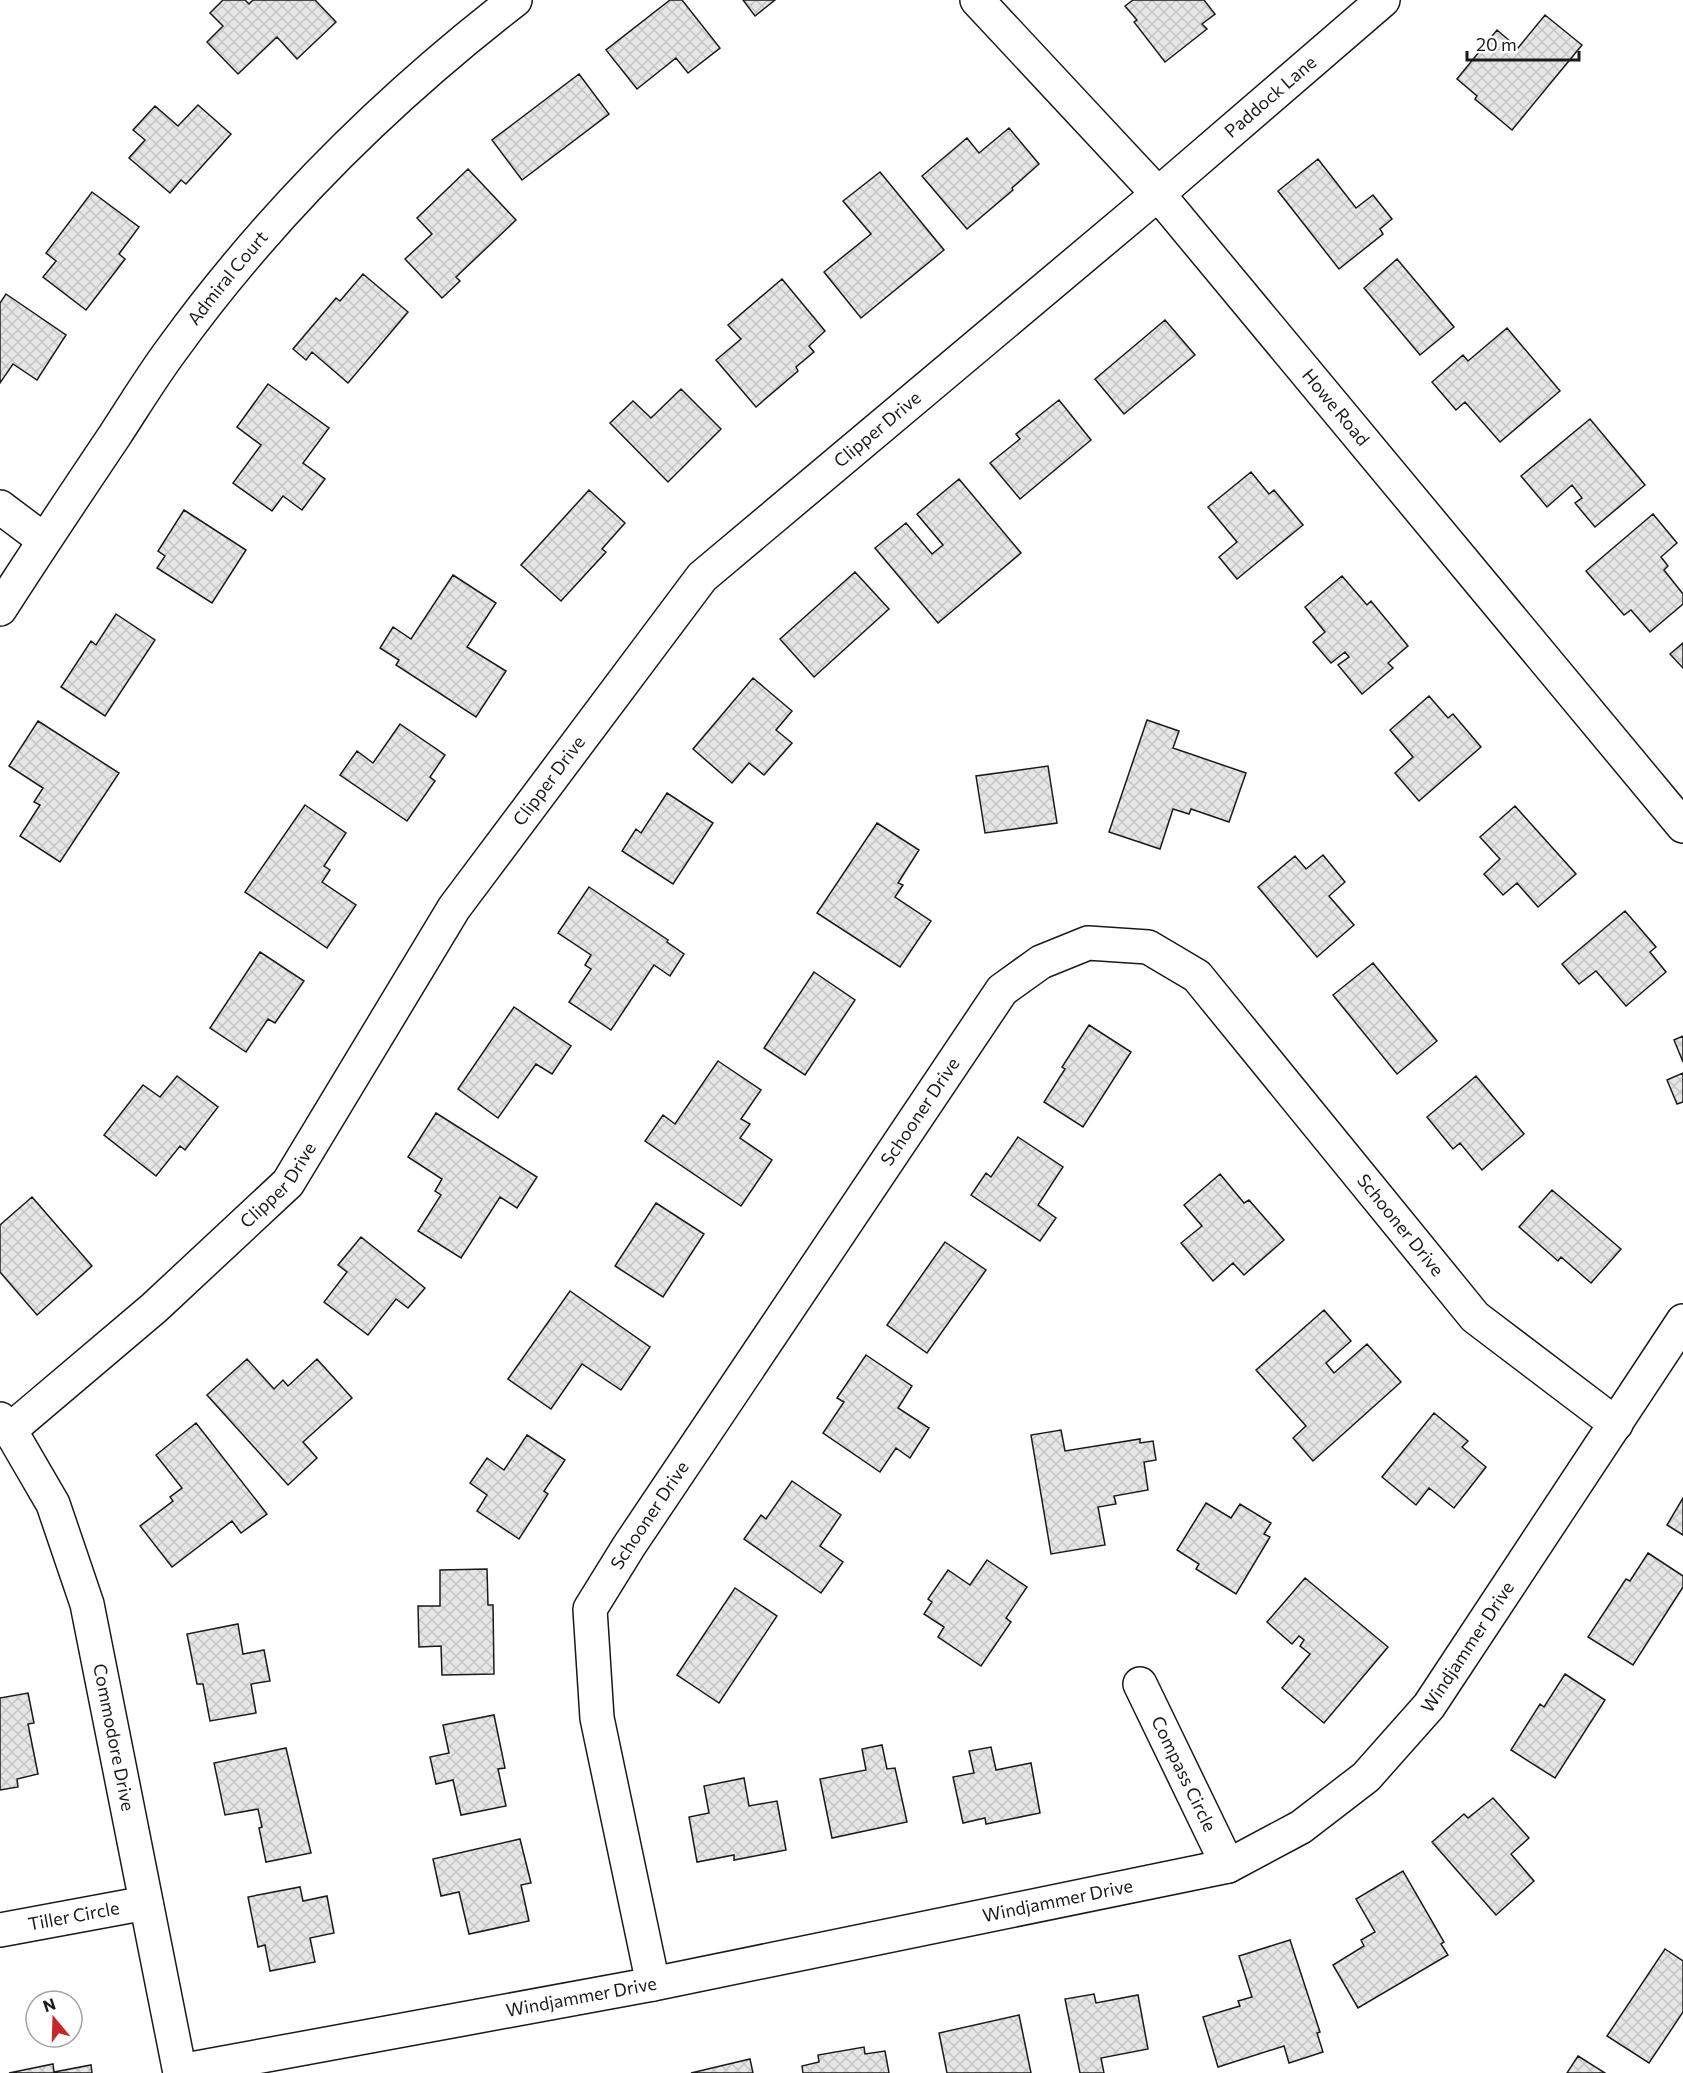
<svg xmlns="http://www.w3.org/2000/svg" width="1683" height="2073" font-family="Commissioner,sans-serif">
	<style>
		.building { fill: url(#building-cross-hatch); stroke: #1a1a1a; stroke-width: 1.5 }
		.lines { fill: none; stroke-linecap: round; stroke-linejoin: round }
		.minor-casing { stroke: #1a1a1a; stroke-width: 36 }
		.minor { stroke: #fff; stroke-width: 33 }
		.labels { text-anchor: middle; stroke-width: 4.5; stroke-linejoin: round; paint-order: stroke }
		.street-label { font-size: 18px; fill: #1a1a1a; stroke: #fff }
	</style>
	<defs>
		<pattern id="building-cross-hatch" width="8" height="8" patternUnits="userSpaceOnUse" patternTransform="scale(1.5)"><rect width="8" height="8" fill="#e6e6e6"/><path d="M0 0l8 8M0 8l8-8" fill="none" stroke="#c5c5c5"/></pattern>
	</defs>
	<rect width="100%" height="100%" fill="#fff"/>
	<!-- building -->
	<path class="building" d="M223,0H245L249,4L253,0H315L336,22L297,59L277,37L238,74L207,42L223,26L210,13Z
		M670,0H682L720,48L688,73L676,58L637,89L606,50Z
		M743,0H775L755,16Z
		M1133,0H1204L1215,14L1202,24L1207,29L1165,62L1134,22L1137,20L1125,6Z
		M1545,15L1582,45L1512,130L1475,99L1477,96L1457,79L1497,30L1518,48Z
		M579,74L609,114L522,180L492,140Z
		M198,105L231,134L186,184L181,180L170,193L129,158L145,140L133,130L155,106L178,126Z
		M1009,128L1039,164L1012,188L1013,190L967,229L922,176L967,138L979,153Z
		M1318,159L1356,208L1373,195L1392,219L1380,229L1383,234L1339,269L1278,191Z
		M468,169L516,220L456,277L460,281L442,298L405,259L432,234L417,218Z
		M880,172L944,250L861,318L824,272L871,234L843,201Z
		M92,192L139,227L119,254L125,259L86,310L43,277L56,261L46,253Z
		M1397,259L1454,327L1420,355L1364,288Z
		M363,274L408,312L348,383L312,352L306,360L293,349L336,298L340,301Z
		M782,279L825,331L809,346L814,352L796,367L798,371L756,407L716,360L741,339L728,325Z
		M6,294L66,335L37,380L13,364L0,383V303Z
		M1165,320L1195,355L1124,414L1095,379Z
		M1507,328L1560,391L1500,442L1465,402L1456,410L1432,382L1463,355L1468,361Z
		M268,384L329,428L303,463L325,479L302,510L283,496L272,511L233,483L261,445L237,427Z
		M681,389L721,429L668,482L610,423L633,401L651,418Z
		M1059,400L1091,440L1020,499L990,463L1020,439L1016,434Z
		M1590,419L1645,485L1595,527L1575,503L1582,498L1572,485L1547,507L1521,476Z
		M1251,472L1269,494L1274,490L1303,525L1237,579L1219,557L1237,542L1208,507Z
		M959,479L1021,553L938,623L875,548L906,523L932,554L943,545L917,514Z
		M589,490L625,523L602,549L606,552L561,601L521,565Z
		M184,510L246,550L212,603L157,568L165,556L158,551Z
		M1653,514L1677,543L1661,557L1668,566L1664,570L1683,594V604L1650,632L1631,610L1624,615L1586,571Z
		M855,572L889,609L814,677L780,639Z
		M453,575L496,603L467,647L506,671L476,717L396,665L399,660L380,648L393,627L411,639Z
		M1342,576L1367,605L1371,601L1408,646L1388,663L1393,668L1362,694L1338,665L1349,657L1345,652L1331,663L1313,642L1325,632L1305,607Z
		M116,614L155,640L105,716L61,687L91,641L96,645Z
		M1683,643V668L1670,654Z
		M753,678L792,711L776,730L792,743L764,775L749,763L732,783L693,749Z
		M1429,696L1448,718L1453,714L1481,747L1419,801L1395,773L1413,757L1390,730Z
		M1147,720L1179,731L1173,748L1246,773L1229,822L1191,809L1189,814L1173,809L1160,849L1109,832Z
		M38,721L119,773L60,862L20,836L40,805L34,802L43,788L9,766Z
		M400,724L445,755L430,777L435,781L407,821L340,775L357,751L373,763Z
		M1048,766L1057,823L985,833L976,776Z
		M667,793L713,823L673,884L622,851L636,829L641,833Z
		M305,805L346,833L324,866L330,870L322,882L356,905L327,948L245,892Z
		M1515,806L1576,874L1538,907L1517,883L1503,895L1484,874L1500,859L1480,837Z
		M877,823L919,850L898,883L903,885L895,897L931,921L900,967L817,913Z
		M1323,855L1345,882L1329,896L1354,925L1317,957L1258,887L1295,856L1306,869Z
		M589,887L668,940L667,942L684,954L670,976L654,965L611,1030L569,1002L591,969L585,965L591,955L558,933Z
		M1625,911L1656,947L1650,952L1666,972L1626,1006L1596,971L1579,984L1562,964Z
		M260,952L304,981L275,1023L268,1019L246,1052L210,1028Z
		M1373,963L1437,1041L1397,1074L1333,995Z
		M814,972L855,1000L805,1075L764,1048Z
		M514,1007L571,1046L552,1074L536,1064L498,1118L458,1089Z
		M1089,1025L1131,1052L1083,1127L1044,1102L1065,1069L1062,1067Z
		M1683,1036V1062L1674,1040Z
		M718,1061L761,1090L741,1119L750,1124L740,1138L772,1160L741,1206L645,1141L663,1115L675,1124Z
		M1683,1073V1102L1677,1104L1667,1080Z
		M177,1076L218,1107L185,1150L180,1146L156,1176L104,1135L143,1085L160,1097Z
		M1476,1076L1524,1134L1482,1170L1460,1143L1453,1149L1427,1117Z
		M436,1113L537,1177L517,1208L500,1197L461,1258L418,1231L441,1195L435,1191L442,1179L408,1157Z
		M1018,1137L1063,1167L1038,1205L1056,1218L1040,1241L971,1195L986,1173L991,1177Z
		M1220,1174L1244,1203L1249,1200L1284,1240L1244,1275L1233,1263L1213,1281L1181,1243L1202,1226L1184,1205Z
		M1552,1190L1621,1249L1591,1283L1561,1257L1558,1261L1519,1227Z
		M32,1197L92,1266L37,1315L0,1272V1225Z
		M656,1203L704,1234L663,1297L615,1266Z
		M361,1237L425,1288L408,1308L396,1299L368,1335L324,1302L347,1272L338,1265Z
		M945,1242L986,1270L927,1353L887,1325Z
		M570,1291L650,1347L621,1390L582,1364L551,1409L508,1379Z
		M1324,1310L1351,1341L1326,1363L1334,1373L1367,1344L1401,1382L1313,1461L1293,1438L1306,1426L1256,1370Z
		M866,1355L912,1386L898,1408L929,1428L910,1458L896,1448L880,1472L823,1433L844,1402L837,1398Z
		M247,1359L274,1389L283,1380L288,1386L317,1359L352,1398L303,1442L317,1458L288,1485L207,1395Z
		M1434,1413L1468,1441L1462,1447L1486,1467L1454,1508L1429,1488L1416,1505L1382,1477Z
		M196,1423L267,1514L241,1533L232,1521L172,1567L140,1526L173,1501L170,1497L182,1488L156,1455Z
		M1061,1430L1065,1451L1140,1439V1443L1153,1441L1156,1460L1144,1462L1148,1490L1114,1496L1116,1504L1098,1507L1105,1545L1051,1554L1031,1435Z
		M527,1435L565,1460L544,1491L548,1494L519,1539L477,1511L487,1495L470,1483L487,1458L504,1470Z
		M792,1481L841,1515L820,1546L843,1562L821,1593L744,1539L761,1515L766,1519Z
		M1683,1498V1535L1667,1525Z
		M1206,1503L1231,1518L1240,1504L1271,1523L1264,1534L1270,1537L1236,1594L1196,1569L1199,1564L1177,1550Z
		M1648,1553L1683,1576V1587L1633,1665L1588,1637L1626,1579L1630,1581Z
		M987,1560L1027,1587L1006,1618L1011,1622L981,1666L938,1637L944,1627L924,1614L932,1602L928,1599L948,1570L970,1585Z
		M487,1569L488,1605H493L494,1674L442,1675L441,1646L419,1647L418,1606H440V1570Z
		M1305,1578L1388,1647L1324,1723L1282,1688L1310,1654L1300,1646L1304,1640L1299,1636L1292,1644L1267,1622Z
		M735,1588L777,1616L719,1703L677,1675Z
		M238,1624L243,1654L264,1650L270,1681L251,1684L256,1713L210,1721L203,1684H197L187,1634Z
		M1565,1674L1605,1700L1555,1778L1511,1750L1540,1704L1544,1707Z
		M28,1693L34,1723L28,1724L38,1774L17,1779L18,1787L0,1790V1698Z
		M494,1715L505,1768L498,1769L506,1806L461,1815L453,1780L436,1784L430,1757L449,1753L443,1725Z
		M882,1745L887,1769L895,1768L907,1822L832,1838L820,1779L866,1770L862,1749Z
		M991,1747L996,1770L1031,1763L1040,1813L986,1824L985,1818L963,1823L953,1777L974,1773L969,1751Z
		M286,1748L311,1853L266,1862L259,1828L262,1827L258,1809L225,1815L214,1763Z
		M744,1778L749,1806L777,1801L786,1850L734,1860V1855L697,1862L689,1817L709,1813L704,1786Z
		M1493,1798L1529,1838L1511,1854L1534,1881L1496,1915L1432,1842L1464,1814L1468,1818Z
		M520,1839L531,1883L521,1885L529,1921L469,1934L459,1892L441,1896L433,1859Z
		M1403,1871L1444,1942L1441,1944L1448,1955L1358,2008L1333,1965L1364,1946L1361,1940L1375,1932L1356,1899Z
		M300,1887L303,1901L327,1896L334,1933L310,1938L315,1962L270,1971L265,1945L258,1947L248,1897Z
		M1290,1940L1320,2032L1317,2033L1323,2052L1289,2063L1284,2046L1218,2067L1203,2017L1240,2006L1238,2001L1252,1997L1239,1956Z
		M1665,1949L1683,1961V2012L1649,2063L1607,2036Z
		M1094,1994L1096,2003L1138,1995L1148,2049L1101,2058L1104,2073H1080L1065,1999Z
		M1019,2015L1031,2073H947L939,2033Z
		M864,2047L865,2054L885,2051L889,2073H803L802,2066L819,2062L818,2055Z
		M1578,2056L1605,2073H1567Z
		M750,2059L753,2073H691Z
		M53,2064L54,2072L91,2065L92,2073H9Z"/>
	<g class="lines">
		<!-- minor casing -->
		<g class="minor-casing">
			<g id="minor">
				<path id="s1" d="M977,0L1158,194L1683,826"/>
				<path d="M0,507L44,540"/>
				<path id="s2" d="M0,609C38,550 76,493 115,435C134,406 152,376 173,348C268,217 387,99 515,0"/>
				<path id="s3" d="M0,1419L10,1430L53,1504L87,1604L180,2073"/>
				<path id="s4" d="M10,1430L154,1308L288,1183L454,908L702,577L1158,194L1383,0"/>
				<path id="s5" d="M1140,1684L1228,1866"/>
				<path id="s6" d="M0,1930L146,1903"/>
				<path id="s7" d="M653,1984L597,1718L590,1609L629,1546L1002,990L1041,962L1088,943L1148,947L1197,976L1475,1317L1616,1424"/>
				<path id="s8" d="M180,2071L653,1984L1228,1866L1301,1827L1366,1777L1429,1706L1683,1321"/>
			</g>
		</g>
		<!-- minor -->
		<use href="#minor" class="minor"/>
	</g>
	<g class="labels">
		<!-- street labels -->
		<g class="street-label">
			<text dy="6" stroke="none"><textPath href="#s4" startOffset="1851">Paddock Lane</textPath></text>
			<text dy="6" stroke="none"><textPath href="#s2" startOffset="402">Admiral Court</textPath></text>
			<text dy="6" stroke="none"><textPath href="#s1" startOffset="543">Howe Road</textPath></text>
			<text dy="6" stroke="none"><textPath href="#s4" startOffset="1336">Clipper Drive</textPath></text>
			<text dy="6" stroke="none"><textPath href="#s4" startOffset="852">Clipper Drive</textPath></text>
			<text dy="6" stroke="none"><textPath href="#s7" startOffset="978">Schooner Drive</textPath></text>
			<text dy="6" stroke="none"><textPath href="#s4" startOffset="364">Clipper Drive</textPath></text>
			<text dy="6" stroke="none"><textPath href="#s7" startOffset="1662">Schooner Drive</textPath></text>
			<text dy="6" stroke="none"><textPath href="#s7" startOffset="492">Schooner Drive</textPath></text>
			<text dy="6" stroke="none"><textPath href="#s8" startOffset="1398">Windjammer Drive</textPath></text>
			<text dy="6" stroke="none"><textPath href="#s3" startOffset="342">Commodore Drive</textPath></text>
			<text dy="6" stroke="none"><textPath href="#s5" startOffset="100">Compass Circle</textPath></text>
			<text dy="6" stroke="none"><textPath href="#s8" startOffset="894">Windjammer Drive</textPath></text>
			<text dy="6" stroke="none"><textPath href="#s6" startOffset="75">Tiller Circle</textPath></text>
			<text dy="6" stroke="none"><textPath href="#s8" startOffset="408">Windjammer Drive</textPath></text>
		</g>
	</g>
	<!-- north arrow -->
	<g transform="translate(54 2019) rotate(341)"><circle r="28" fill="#ffffff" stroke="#a3a3a3" stroke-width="1.5"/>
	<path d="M0-4.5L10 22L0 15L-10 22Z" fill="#c62828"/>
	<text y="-9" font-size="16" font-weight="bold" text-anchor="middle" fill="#1a1a1a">N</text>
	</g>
	<!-- scale -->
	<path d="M1467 51v9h112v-9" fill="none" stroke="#1a1a1a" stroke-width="3"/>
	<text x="1476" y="51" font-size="18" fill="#1a1a1a" stroke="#ffffff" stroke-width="4.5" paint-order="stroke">20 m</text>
</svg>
